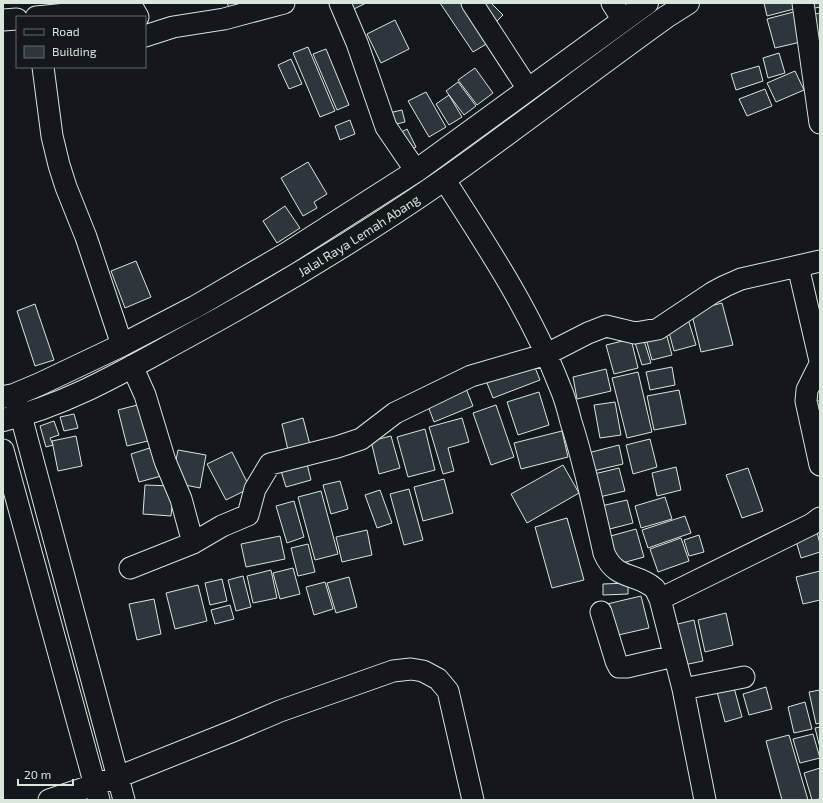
<svg xmlns="http://www.w3.org/2000/svg" width="823" height="803" font-family="'Exo 2',sans-serif">
	<style>
		.building { fill: #2c363c; stroke: #d8e6dc }
		.lines { fill: none; stroke-linecap: round; stroke-linejoin: round }
		.minor-casing { stroke: #d8e6dc; stroke-width: 23 }
		.highway-casing { stroke: #d8e6dc; stroke-width: 24 }
		.minor { stroke: #14181c; stroke-width: 21 }
		.highway { stroke: #14181c; stroke-width: 22 }
		.labels { text-anchor: middle; stroke-width: 3; stroke-linejoin: round; paint-order: stroke }
		.street-label { font-size: 13px; fill: #d8e6dc; stroke: #14181c }
	</style>
	<rect width="100%" height="100%" fill="#14181c"/>
	<!-- building -->
	<path class="building" d="M227,3H250L231,12Z
		M348,3H366L352,10Z
		M440,3H461L488,43L473,52Z
		M475,3H491L503,15L495,23Z
		M764,3H792L794,9L767,16Z
		M809,3H820V7L810,9Z
		M797,11L805,41L775,48L767,19Z
		M820,13V39L816,40L811,15Z
		M395,20L409,49L381,63L367,34Z
		M308,47L335,111L320,117L293,53Z
		M326,49L349,105L337,110L313,54Z
		M779,53L785,73L768,78L763,58Z
		M291,59L302,84L289,89L278,65Z
		M759,66L763,81L736,90L731,74Z
		M475,68L493,93L477,105L458,80Z
		M795,71L804,90L776,102L767,83Z
		M458,82L476,106L464,115L446,91Z
		M765,89L772,106L747,116L739,99Z
		M426,92L446,127L429,137L408,101Z
		M449,95L462,117L449,125L436,104Z
		M402,110L405,122L392,125L389,113Z
		M350,120L355,134L340,140L335,126Z
		M407,129L416,147L409,151L400,133Z
		M308,162L327,194L314,202L317,208L303,216L281,178Z
		M285,206L300,228L277,243L263,221Z
		M136,261L151,297L125,308L111,271Z
		M722,303L733,345L701,352L691,311Z
		M35,304L54,360L35,366L17,311Z
		M688,319L696,345L674,351L667,325Z
		M665,329L672,355L652,360L645,335Z
		M642,334L651,363L642,365L633,336Z
		M631,339L638,368L614,374L606,345Z
		M532,360L540,380L493,398L485,378Z
		M672,367L675,385L650,390L646,372Z
		M606,369L611,391L577,399L573,377Z
		M638,372L652,432L627,438L612,378Z
		M820,385V401H817L813,387Z
		M465,386L473,406L434,422L426,401Z
		M679,390L686,424L654,430L647,396Z
		M539,392L549,425L518,435L507,402Z
		M615,402L621,435L600,438L594,405Z
		M141,404L156,439L127,446L118,410Z
		M817,404H820V420Z
		M496,405L514,457L491,465L473,413Z
		M74,414L78,428L64,431L60,417Z
		M303,418L310,445L288,450L282,424Z
		M462,418L469,442L448,448L454,471L443,474L429,427Z
		M54,421L59,435L50,438L53,445L46,447L40,426Z
		M425,429L435,470L408,477L397,437Z
		M562,431L568,457L521,469L514,443Z
		M76,436L82,466L58,471L52,441Z
		M391,436L400,468L379,474L371,441Z
		M650,439L657,467L633,474L626,445Z
		M619,445L623,464L589,472L584,454Z
		M156,446L165,475L139,482L131,454Z
		M178,450L206,455L200,488L180,484L173,475Z
		M232,452L250,488L226,500L207,464Z
		M307,464L311,480L286,487L281,471Z
		M563,465L579,493L527,523L511,494Z
		M676,467L681,490L657,496L652,473Z
		M619,468L625,491L595,498L590,475Z
		M748,468L763,511L742,518L726,475Z
		M444,479L453,513L423,521L414,487Z
		M340,481L348,509L331,514L323,485Z
		M145,485L173,486L177,506H172L171,516L143,514Z
		M409,489L423,540L404,545L390,494Z
		M380,490L392,523L377,528L365,495Z
		M321,491L338,554L315,560L298,497Z
		M665,497L672,519L641,528L635,506Z
		M627,500L633,523L602,531L597,507Z
		M294,501L304,537L287,543L276,506Z
		M685,516L691,533L648,548L642,530Z
		M567,518L584,580L552,588L535,527Z
		M816,528L820,544V552L801,558L794,534Z
		M636,529L644,557L615,565L607,537Z
		M367,530L372,555L342,562L336,537Z
		M699,535L704,552L689,556L684,540Z
		M280,536L285,559L246,567L241,544Z
		M681,538L689,561L658,572L650,549Z
		M308,544L315,572L298,576L291,548Z
		M293,568L300,594L280,599L273,573Z
		M271,570L277,598L253,603L247,576Z
		M820,571V600L803,604L796,577Z
		M243,576L251,607L236,611L228,580Z
		M349,577L357,607L336,613L327,583Z
		M222,579L227,601L210,605L205,583Z
		M325,582L333,609L314,615L306,587Z
		M628,583V594L603,595V584Z
		M198,585L207,621L175,629L166,593Z
		M641,596L649,628L614,636L607,604Z
		M154,599L161,634L137,640L129,604Z
		M230,605L234,619L215,624L211,610Z
		M726,613L733,645L705,652L698,620Z
		M694,620L703,661L679,666L670,626Z
		M733,684L742,717L725,722L716,688Z
		M766,687L772,709L749,715L743,694Z
		M820,690V723L816,724L809,692Z
		M805,702L812,729L794,733L788,707Z
		M820,727V748L815,728Z
		M813,734L820,758L800,763L793,739Z
		M789,735L808,800H782L766,741Z
		M820,768V799L812,800L804,773Z"/>
	<g class="lines">
		<!-- minor casing -->
		<g class="minor-casing">
			<path id="minor" d="M340,3L357,43L386,127L416,171
				M472,3L528,89
				M612,3L623,20
				M803,3L820,123
				M36,17L128,8L134,10L138,17
				M3,20L17,19
				M145,36L173,27L224,19L284,3
				M43,67L52,136L59,165L66,187L86,237L122,345
				M444,179C487,246 531,312 560,387C565,398 568,410 571,422C585,465 594,509 604,553C616,581 636,572 654,588C657,591 658,596 660,599L683,689L705,800
				M798,266L820,361
				M820,364L807,390L806,401L820,465
				M132,366L145,395L165,461L181,499L193,543
				M15,399L21,416L124,800
				M3,450L99,800
				M130,568L193,543L222,526L248,515L255,489L270,464L337,447L361,439L395,413L471,376L547,354L588,333L606,326L635,333L658,329L712,293L725,286L741,279L820,261
				M660,599L812,524L820,518
				M601,612L616,661L619,667H627L674,656
				M683,689L744,677
				M49,800L118,777L233,731L280,711L393,671L411,669L423,671L438,679L448,691L473,800"/>
		</g>
		<!-- highway casing -->
		<g class="highway-casing">
			<g id="highway">
				<path d="M3,397L14,395L40,384L122,345L195,307L286,254L416,171L647,3"/>
				<path id="s1" d="M3,420C67,405 124,371 181,340C272,291 360,238 445,179C520,126 592,70 666,17L688,3"/>
			</g>
		</g>
		<!-- minor -->
		<use href="#minor" class="minor"/>
		<!-- highway -->
		<use href="#highway" class="highway"/>
	</g>
	<g class="labels">
		<!-- street labels -->
		<g class="street-label">
			<text dy="5" stroke="none"><textPath href="#s1" startOffset="402">Jalal Raya Lemah Abang</textPath></text>
		</g>
	</g>
	<!-- border -->
	<rect width="823" height="803" fill="none" stroke="#d8e6dc" stroke-width="8"/>
	<!-- legend -->
	<rect x="16" y="16" width="130" height="52" fill="#14181c" stroke="#626a69"/>
	<rect x="24" y="29" width="20" height="6" fill="#14181c" stroke="#626a69"/>
	<text x="52" y="36" font-size="12" fill="#d8e6dc">Road</text>
	<rect x="24" y="46" width="20" height="12" fill="#2c363c" stroke="#626a69"/>
	<text x="52" y="56" font-size="12" fill="#d8e6dc">Building</text>
	<!-- scale -->
	<path d="M18 779v6h55v-6" fill="none" stroke="#d8e6dc" stroke-width="2"/>
	<text x="24" y="779" font-size="12" fill="#d8e6dc" stroke="#14181c" stroke-width="3" paint-order="stroke">20 m</text>
</svg>
